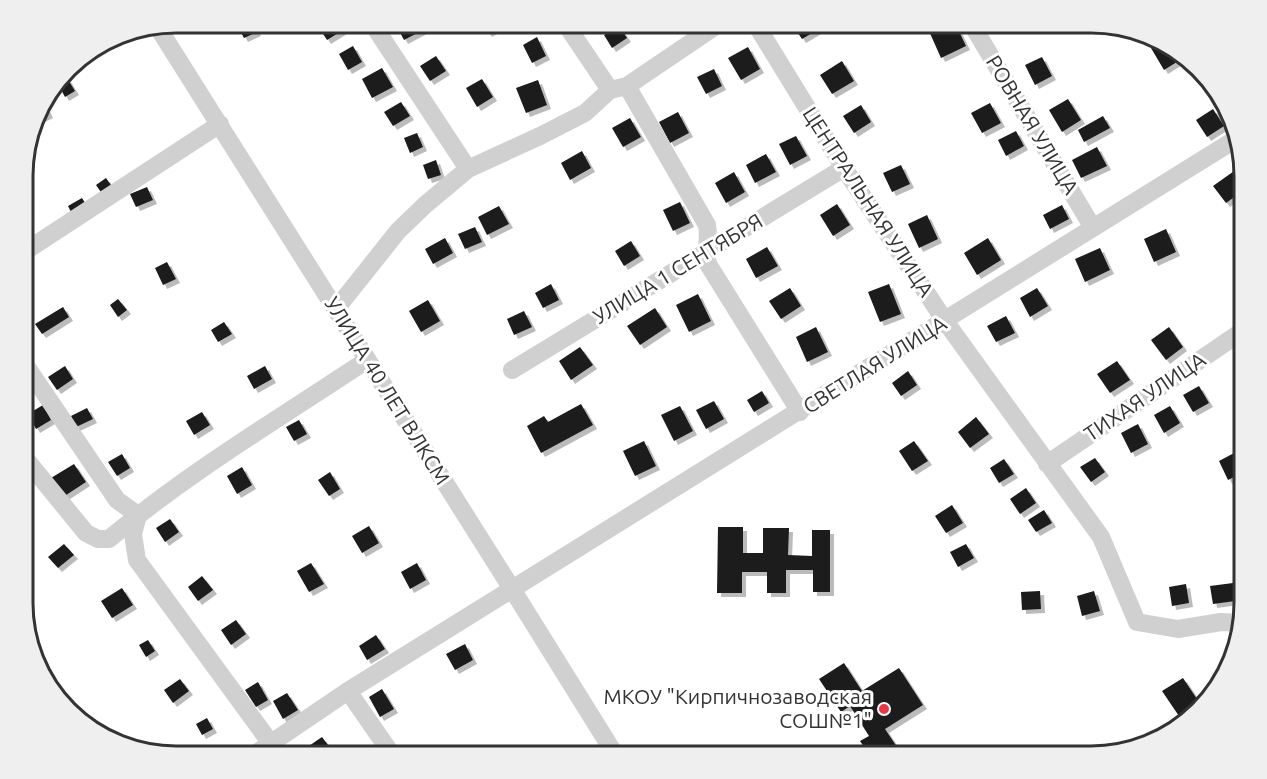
<svg xmlns="http://www.w3.org/2000/svg" width="1267" height="779" font-family="Ubuntu,sans-serif">
	<style>
		.building { fill: #1a1a1a; filter: url(#shadow) }
		.lines { fill: none; stroke-linecap: round; stroke-linejoin: round }
		.minor { stroke: #d0d0d0; stroke-width: 18 }
		.poi-dot { fill: #e63946; stroke: #fff; stroke-width: 2 }
		.labels { text-anchor: middle; stroke-width: 6; stroke-linejoin: round; paint-order: stroke }
		.street-label { font-size: 21px; fill: #333; stroke: #fff }
		.poi-label { font-size: 21px; fill: #333; stroke: #fff; text-anchor: end }
		.rim { fill: none; stroke: #333; stroke-width: 3 }
	</style>
	<defs>
		<filter id="shadow"><feDropShadow dx="4" dy="4" stdDeviation="0" flood-color="#0004"/></filter>
	</defs>
	<rect width="100%" height="100%" fill="#fff"/>
	<!-- building -->
	<path class="building" d="M236,23H252L257,32L244,38Z
		M316,23H338L343,30L327,40Z
		M395,23H419L423,30L404,40Z
		M481,23H505L488,33Z
		M794,23H815L819,29L802,39L792,24Z
		M948,23H955L966,46L941,58L929,31Z
		M619,26L627,38L612,48L604,35Z
		M537,37L546,56L532,63L523,45Z
		M1159,43L1171,47L1180,60L1164,70L1151,48Z
		M353,46L362,62L348,70L339,54Z
		M748,47L760,69L741,80L728,58Z
		M436,56L446,71L430,81L420,66Z
		M1042,57L1052,76L1035,85L1025,65Z
		M842,61L854,81L832,94L820,75Z
		M382,68L393,87L372,98L362,79Z
		M714,69L722,86L706,94L697,77Z
		M67,78L75,91L65,97L58,84Z
		M482,79L493,97L477,107L466,88Z
		M538,80L547,105L526,113L516,88Z
		M1068,99L1081,120L1062,132L1049,110Z
		M43,101L49,114L37,120L35,117L38,108Z
		M401,102L410,116L393,126L384,112Z
		M990,103L1001,123L982,133L971,113Z
		M861,105L871,122L854,133L843,116Z
		M1213,109L1224,126L1207,137L1196,120Z
		M678,112L689,133L670,143L659,122Z
		M1103,116L1110,128L1084,142L1078,130Z
		M630,118L641,137L623,147L612,128Z
		M1016,131L1024,146L1006,156L998,140Z
		M417,133L423,147L410,153L404,138Z
		M796,136L807,156L790,165L779,144Z
		M1097,147L1107,166L1081,178L1072,160Z
		M582,151L591,168L570,180L561,163Z
		M766,154L776,172L755,183L746,165Z
		M436,160L441,175L428,179L423,165Z
		M901,165L910,184L892,192L883,173Z
		M1237,169L1244,179V190L1226,203L1213,186Z
		M734,172L745,192L726,203L715,183Z
		M106,178L113,188L103,195L96,185Z
		M147,187L153,200L136,207L130,194Z
		M82,198L87,206L72,214L68,206Z
		M680,202L690,223L673,231L663,210Z
		M837,204L850,225L833,236L820,215Z
		M1062,205L1069,219L1050,229L1043,215Z
		M499,206L509,224L487,235L478,217Z
		M927,215L938,239L919,248L908,224Z
		M475,227L482,242L465,249L458,234Z
		M1166,229L1176,252L1154,262L1144,239Z
		M445,238L453,253L433,264L425,249Z
		M988,238L1001,260L977,275L964,253Z
		M631,241L640,256L624,266L615,251Z
		M767,247L778,266L756,278L746,259Z
		M1100,248L1110,270L1085,282L1075,259Z
		M167,262L176,279L163,285L155,268Z
		M551,284L559,300L543,308L535,293Z
		M889,284L901,314L880,322L868,292Z
		M790,288L801,306L781,319L769,301Z
		M1037,288L1048,306L1030,317L1020,298Z
		M698,294L711,321L689,332L676,305Z
		M118,299L127,310L118,317L110,305Z
		M428,300L440,321L421,332L409,311Z
		M63,307L69,317L42,334L35,324Z
		M655,308L667,327L640,345L627,326Z
		M524,311L532,327L514,335L507,319Z
		M1006,316L1015,333L996,342L987,326Z
		M224,322L232,334L218,342L211,330Z
		M816,327L828,352L807,362L796,337Z
		M1169,327L1183,347L1166,360L1151,340Z
		M580,347L593,365L571,380L559,361Z
		M1117,361L1130,380L1110,393L1097,374Z
		M65,366L73,379L57,390L48,377Z
		M265,366L272,379L254,389L247,376Z
		M908,371L917,385L901,396L892,383Z
		M1199,386L1209,403L1193,412L1183,395Z
		M762,391L769,403L754,412L747,400Z
		M714,401L724,419L706,429L696,410Z
		M581,404L593,425L541,453L527,426L544,416L548,422Z
		M43,405L51,420L36,429L28,414Z
		M680,406L693,431L674,441L661,415Z
		M1170,406L1180,423L1164,433L1154,415Z
		M87,408L93,419L76,427L71,416Z
		M202,412L210,425L194,435L186,421Z
		M976,417L989,434L970,448L958,432Z
		M299,420L307,434L294,441L286,427Z
		M1138,424L1148,444L1131,453L1121,433Z
		M644,441L656,466L635,476L623,451Z
		M914,441L928,461L912,471L899,451Z
		M1238,451L1244,463V472L1228,480L1219,461Z
		M122,454L130,468L117,476L108,462Z
		M1095,458L1105,472L1091,482L1080,467Z
		M1004,459L1014,474L999,483L990,468Z
		M74,464L86,482L63,497L51,478Z
		M242,467L252,485L237,494L227,476Z
		M330,472L340,489L329,496L318,480Z
		M1026,488L1036,503L1020,514L1010,499Z
		M952,505L963,523L946,533L935,516Z
		M1044,510L1052,523L1036,532L1028,520Z
		M170,519L179,532L165,542L156,528Z
		M369,526L379,543L362,553L352,536Z
		M718,527H743V553H763V528H789L788,555L812,556V530H830V592H813V570H786V593H767V572H742V593H717Z
		M64,544L74,555L58,568L48,557Z
		M966,544L974,558L958,567L950,552Z
		M311,563L324,584L309,592L297,571Z
		M417,563L426,580L410,589L401,572Z
		M202,576L213,590L198,601L188,587Z
		M1233,583L1235,601L1213,604L1210,586Z
		M1186,584L1189,603L1172,606L1169,587Z
		M122,588L133,605L112,618L101,601Z
		M1040,591L1041,609L1022,610L1021,592Z
		M1094,591L1100,611L1082,616L1077,596Z
		M236,620L246,634L231,645L221,630Z
		M376,635L385,649L367,660L359,646Z
		M148,640L155,651L146,657L139,645Z
		M465,644L473,660L455,670L446,654Z
		M844,663L862,691L899,668L923,705L885,729L903,756H870L860,741L869,736L850,706L841,712L819,679Z
		M1183,678L1201,705L1183,722L1162,691Z
		M180,679L189,691L173,703L164,690Z
		M258,682L268,700L256,707L245,690Z
		M382,689L394,709L380,717L369,697Z
		M287,693L298,710L283,719L273,701Z
		M207,718L213,729L202,735L196,724Z
		M322,737L333,752L327,756H311L306,748Z"/>
	<g class="lines">
		<!-- minor -->
		<path class="minor" d="M372,23L468,169
			M565,23L610,90
			M755,23L844,168L945,321L1101,537L1137,622L1178,629L1221,622L1241,623
			M971,23L1093,228
			M157,26L512,589L616,756
			M74,62L125,32
			M627,86L707,225C710,241 704,250 708,264L800,412
			M24,252L220,124
			M336,309L398,231L425,205L468,169L540,136L585,113L610,90L627,86L720,23
			M24,363L117,500L138,515L133,534L137,560L280,756
			M512,370L844,168
			M24,457L86,533L98,539H109C189,472 280,418 367,360
			M1047,464L1244,330
			M348,691L393,756
			M252,756L348,691L1236,139"/>
	</g>
	<!-- markers -->
	<circle class="poi-dot" cx="884" cy="709" r="6"/>
	<g class="labels">
		<!-- street labels -->
		<g class="street-label">
			<text transform="translate(1032 125) rotate(59)" y="7">РОВНАЯ УЛИЦА</text>
			<text transform="translate(868 202) rotate(57)" y="7">ЦЕНТРАЛЬНАЯ УЛИЦА</text>
			<text transform="translate(678 269) rotate(-31)" y="7">УЛИЦА 1 СЕНТЯБРЯ</text>
			<text transform="translate(875 365) rotate(-32)" y="7">СВЕТЛАЯ УЛИЦА</text>
			<text transform="translate(387 391) rotate(58)" y="7">УЛИЦА 40 ЛЕТ ВЛКСМ</text>
			<text transform="translate(1145 397) rotate(-34)" y="7">ТИХАЯ УЛИЦА</text>
		</g>
		<!-- poi labels -->
		<g class="poi-label">
			<text x="872" y="704">МКОУ "Кирпичнозаводская<tspan x="872" dy="24">СОШ№1"</tspan></text>
		</g>
	</g>
	<!-- crop -->
	<path d="M0 0H1267V779H0ZM176 33H1091A143 143 0 0 1 1234 176V603A143 143 0 0 1 1091 746H176A143 143 0 0 1 33 603V176A143 143 0 0 1 176 33Z" fill="#efefef" fill-rule="evenodd"/>
	<path class="rim" d="M176 33H1091A143 143 0 0 1 1234 176V603A143 143 0 0 1 1091 746H176A143 143 0 0 1 33 603V176A143 143 0 0 1 176 33Z"/>
</svg>
